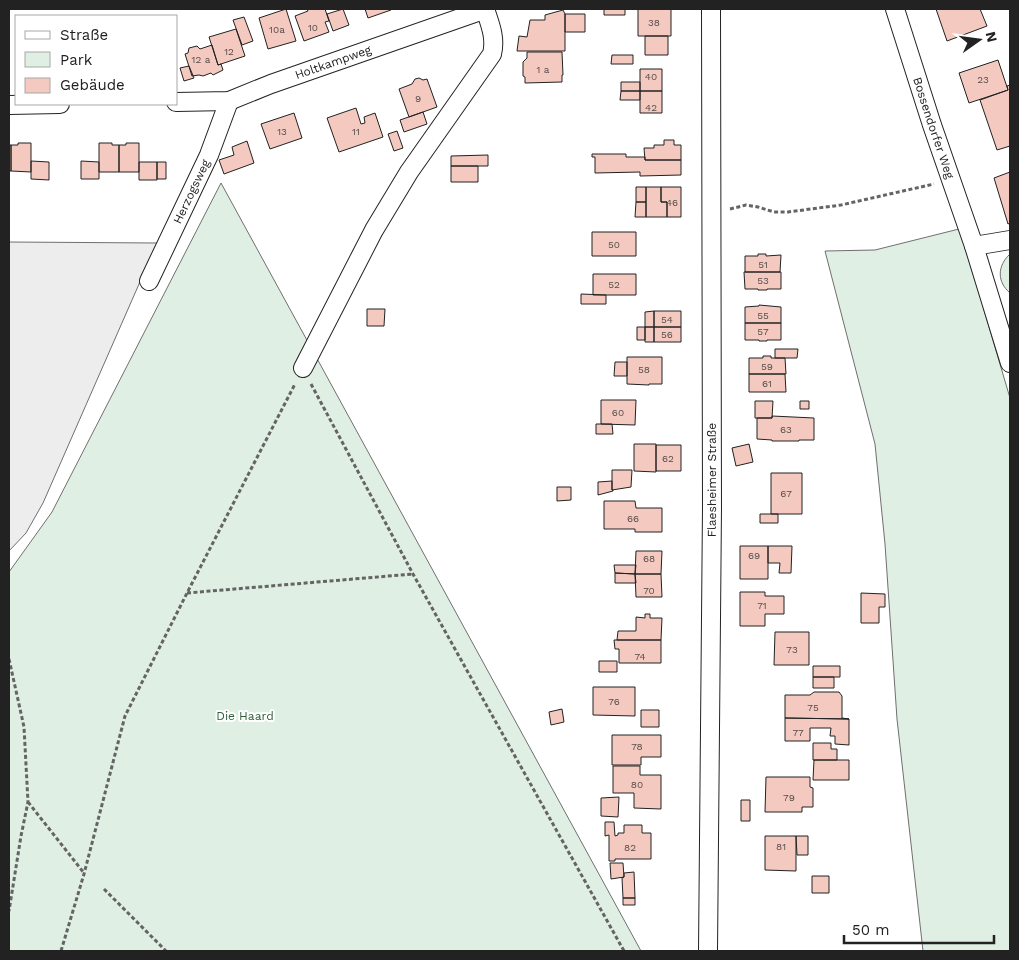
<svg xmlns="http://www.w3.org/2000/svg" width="1019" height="960" font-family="'Work Sans',sans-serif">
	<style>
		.green { fill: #e0efe3; stroke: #6f6f6f }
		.parking { fill: #ededed; stroke: #6f6f6f }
		.building { fill: #f3c9c0; stroke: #222 }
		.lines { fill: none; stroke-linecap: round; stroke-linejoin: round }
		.minor-casing { stroke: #222; stroke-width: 20 }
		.path { stroke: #646464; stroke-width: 3; stroke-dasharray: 4 2.5; stroke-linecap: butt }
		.minor { stroke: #fff; stroke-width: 18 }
		.labels { text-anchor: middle; stroke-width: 4; stroke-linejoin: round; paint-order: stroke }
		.number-label { font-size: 10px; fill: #564c4a }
		.street-label { font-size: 12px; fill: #222; stroke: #fff }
		.park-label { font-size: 12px; fill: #2f5e38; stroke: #fff }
	</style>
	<rect width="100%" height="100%" fill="#fff"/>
	<!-- green -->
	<path class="green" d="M221,183L641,951H9V572L52,512Z
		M963,228L984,310L1010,398V951H923L897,719L885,544L875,444L825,251L875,250Z
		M1010,254V293C997,282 997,266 1010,254Z"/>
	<!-- parking -->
	<path class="parking" d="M9,242L157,243L43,503L26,533L9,551Z"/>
	<!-- building -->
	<path class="building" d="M286,9L296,41L268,49L259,18Z
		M307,9H325L329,21L325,22L329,32L304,41L295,16L308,11Z
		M343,9L349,25L333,31L327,14Z
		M365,9H391V10L368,18Z
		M604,9H625V15H604Z
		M638,9H671V36H638Z
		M936,9H980L987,26L947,41Z
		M563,10L565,14V51H517L519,36L527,37L530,20H545V15Z
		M565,14H585V32H565Z
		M244,17L253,41L242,45L233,20Z
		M236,29L245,56L218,65L209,37Z
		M645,36H668V55H645Z
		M212,45L218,65L221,64L223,70L213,75L211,73L203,76L199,75L192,76L185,54L188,53L189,48L197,46L200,49Z
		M527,52H562L563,75H562V82L525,83V77L523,76V62L527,58Z
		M612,55H633V64H611Z
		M998,60L1008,90L969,103L959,73Z
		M189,66L194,78L184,81L180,68Z
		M640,69H662V91H640Z
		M419,78L423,80L427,79L437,107L409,117L399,89L412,84L415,79Z
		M621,82H640V91H621Z
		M1010,85V146L997,150L980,100L1008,90L1007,86Z
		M621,91H640V100H620Z
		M640,91H662V113H640Z
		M356,108L361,124L365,123L364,117L375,113L383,137L339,152L327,118Z
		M423,112L427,124L404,132L400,120Z
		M294,113L302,138L270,149L261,124Z
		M397,131L403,148L394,151L388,134Z
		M664,140H674V145H681V160H645L644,148H654V145H664Z
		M247,141L254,163L224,174L219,160L234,155L232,147Z
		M18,143H31V172L11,171V145H18Z
		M99,143H112V145H119V172H99Z
		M126,143H139V172H119V145H126Z
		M9,145H11V171H9Z
		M592,154H626V157H645V160H681V175L640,176V172L595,173V157H592Z
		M488,155V166H451V156Z
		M31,161L49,162V180L31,179Z
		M81,161L99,162V179H81Z
		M139,162H157V180H139Z
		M157,162H166V179H157Z
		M451,166H478V182H451Z
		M1010,172V223L1008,224L994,178Z
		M636,187H646V202H636Z
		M646,187H661V202H667V217H646Z
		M661,187H681V217H667V202H661Z
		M636,202H646V217H635Z
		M592,232H636V256H592Z
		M758,254H766V256L781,255L780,272H745V256H758Z
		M744,272H781V289H767V290H758V289H745Z
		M593,274H636V295H593Z
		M581,294L606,295V304H581Z
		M759,305L781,307V323H745V307L759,306Z
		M367,309H385L384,326H367Z
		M654,311V327H645V312Z
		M654,311H681V327H654Z
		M745,323H781V340H767V341H759V340H745Z
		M637,327H645V340H637Z
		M645,327H654V342H645Z
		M654,327H681V342H654Z
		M775,349H798L797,358H775Z
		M763,356H771V358H785L786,374H749V358H763Z
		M627,357H662V384H649V385L627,384Z
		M615,362H627V376H614Z
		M749,374H785L786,392H749Z
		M601,400H636L635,425L601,424Z
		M755,401H773L772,418H755Z
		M800,401H809V409H800Z
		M772,416L814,418V440H799V441H772V440L757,439V418H772Z
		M596,424H612L613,434H596Z
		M634,444H656V472L634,471Z
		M749,444L753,462L736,466L732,448Z
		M656,445H681V471H656Z
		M612,470H632L631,487L612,490Z
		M771,473H802V514H771Z
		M612,481V490H613V491L598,495V482Z
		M557,487H571V500L557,501Z
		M604,501H635L636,508H662V532H635V529H604Z
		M760,514H778V523H760Z
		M740,546H768V579H740Z
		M768,546H792L791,573H779L780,563H768Z
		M636,551H662L661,574H635Z
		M614,565H636L635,574L615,573Z
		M615,573L635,574L636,583H615Z
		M635,574H661L662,597H636Z
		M740,592H765V596H784V614H765V626H740Z
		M861,593L885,594V607H879V623H861Z
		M645,614H650V618H662L661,640H617L618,631H636V617L645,618Z
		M775,632H809V665H774Z
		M614,640H661V663H619V649H615Z
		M599,661H617V672H599Z
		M813,666H840V677H813Z
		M813,677H834V688H813Z
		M593,687H635V716L593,715Z
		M814,692H839L842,696V718L849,719L785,718V695H810Z
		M562,709L564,722L551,725L549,712Z
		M641,710H659V727H641Z
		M785,718L849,719V745L835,744V736H830L831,728H810V741H785Z
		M612,735H661V757H641V765H612Z
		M813,743H831V749H837V760H813Z
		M814,760H849V780H813Z
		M613,766H640V775H661V809L634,808V793H613Z
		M766,777H810V787L813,788V807H802V812H765Z
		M619,797L618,817L601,816V798Z
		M741,800H750V821H741Z
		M605,822H614L615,836L618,835V833H624V825H642V833H651V859H615V861H609V835L605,836Z
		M765,836H796V871L765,870Z
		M796,836H808V855H797Z
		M610,863H623L624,877L611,879Z
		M634,872L635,898H623L622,878L624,877V873Z
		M812,876H829V893H812Z
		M623,898H635V905H623Z"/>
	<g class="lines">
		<!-- minor casing -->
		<g class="minor-casing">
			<g id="minor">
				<path id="s1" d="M895,9L932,125L974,246L1010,363"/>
				<path id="s2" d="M176,102L229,101L271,84L486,9"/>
				<path d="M9,105L60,104"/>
				<path d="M974,246L1010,240"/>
				<path id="s3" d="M149,281L209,155L229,101"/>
				<path d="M303,368L374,230L409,172L492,54C496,38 490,24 485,9"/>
				<path id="s4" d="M708,951L712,507L711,9"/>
			</g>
		</g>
		<!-- path -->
		<path class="path" d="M730,209L746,205L758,207L774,212H788L841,205L934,184
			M311,384L413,574L624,951
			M187,593L413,574
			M9,659L24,727L28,802L21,836L9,911
			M28,802L84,873
			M104,889L166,951
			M61,951L84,874L125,716L187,593L295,384"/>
		<!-- minor -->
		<use href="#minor" class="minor"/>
	</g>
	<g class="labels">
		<!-- number labels -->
		<g class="number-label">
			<text x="654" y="26">38</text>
			<text x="313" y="31">10</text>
			<text x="277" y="33">10a</text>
			<text x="229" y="55">12</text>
			<text x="201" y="63">12 a</text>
			<text x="543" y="73">1 a</text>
			<text x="651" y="80">40</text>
			<text x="983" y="83">23</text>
			<text x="418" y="102">9</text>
			<text x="651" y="111">42</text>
			<text x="282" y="135">13</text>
			<text x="356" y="135">11</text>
			<text x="672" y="206">46</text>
			<text x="614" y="248">50</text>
			<text x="763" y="268">51</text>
			<text x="763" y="284">53</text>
			<text x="614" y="288">52</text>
			<text x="763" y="319">55</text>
			<text x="667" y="323">54</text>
			<text x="763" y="335">57</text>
			<text x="667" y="338">56</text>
			<text x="767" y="370">59</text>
			<text x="644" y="373">58</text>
			<text x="767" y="387">61</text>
			<text x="618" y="416">60</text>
			<text x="786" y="433">63</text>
			<text x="668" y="462">62</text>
			<text x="786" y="497">67</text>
			<text x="633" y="522">66</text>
			<text x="754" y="559">69</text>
			<text x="649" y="562">68</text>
			<text x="649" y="594">70</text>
			<text x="762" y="609">71</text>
			<text x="792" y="653">73</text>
			<text x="640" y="660">74</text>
			<text x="614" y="705">76</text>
			<text x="813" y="711">75</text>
			<text x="798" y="736">77</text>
			<text x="637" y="750">78</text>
			<text x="637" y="788">80</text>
			<text x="789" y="801">79</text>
			<text x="781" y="850">81</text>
			<text x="630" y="851">82</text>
		</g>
		<!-- street labels -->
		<g class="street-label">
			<text dy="4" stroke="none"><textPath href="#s2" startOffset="164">Holtkampweg</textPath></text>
			<text dy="4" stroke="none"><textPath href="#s1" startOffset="125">Bossendorfer Weg</textPath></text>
			<text dy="4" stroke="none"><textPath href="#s3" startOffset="99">Herzogsweg</textPath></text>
			<text dy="4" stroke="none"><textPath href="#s4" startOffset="471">Flaesheimer Straße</textPath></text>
		</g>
		<!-- park labels -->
		<g class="park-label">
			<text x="245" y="720">Die Haard</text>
		</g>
	</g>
	<!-- border -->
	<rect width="1019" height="960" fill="none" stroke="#222222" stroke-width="20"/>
	<!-- legend -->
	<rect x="15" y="15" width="162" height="90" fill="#ffffff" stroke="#a7a7a7"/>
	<rect x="25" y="31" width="25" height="8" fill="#ffffff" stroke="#a7a7a7"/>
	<text x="60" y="40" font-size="15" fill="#222222">Straße</text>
	<rect x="25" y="52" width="25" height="15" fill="#e0efe3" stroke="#a7a7a7"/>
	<text x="60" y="65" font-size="15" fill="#222222">Park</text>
	<rect x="25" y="78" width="25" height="15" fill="#f3c9c0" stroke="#a7a7a7"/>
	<text x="60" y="90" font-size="15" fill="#222222">Gebäude</text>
	<!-- north arrow -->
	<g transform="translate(979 40) rotate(76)" stroke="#ffffff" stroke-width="4" paint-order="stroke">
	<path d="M0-4L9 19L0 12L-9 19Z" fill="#222222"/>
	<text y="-8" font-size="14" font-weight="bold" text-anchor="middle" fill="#222222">N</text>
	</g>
	<!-- scale -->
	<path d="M844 935v8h150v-8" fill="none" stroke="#222222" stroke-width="2.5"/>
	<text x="852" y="935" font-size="15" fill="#222222" stroke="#ffffff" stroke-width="4" paint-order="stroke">50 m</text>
</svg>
